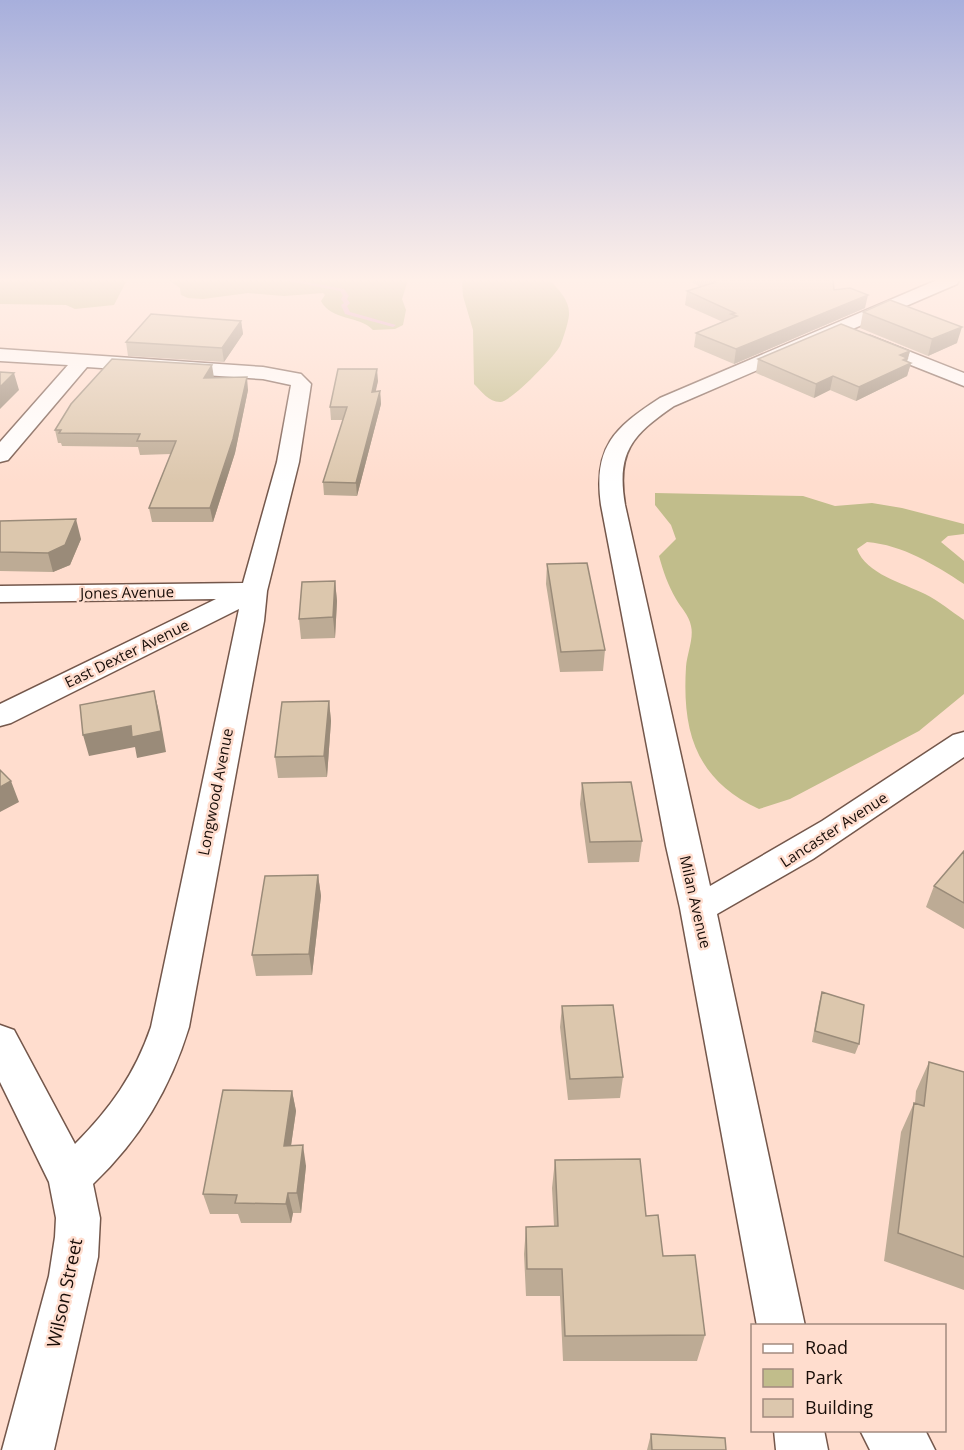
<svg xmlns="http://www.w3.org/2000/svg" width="964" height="1450" font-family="'Open Sans',sans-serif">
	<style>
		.green { fill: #c1bd8b }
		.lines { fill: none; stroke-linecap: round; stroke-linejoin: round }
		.stream { fill: #e5a7c9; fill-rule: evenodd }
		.street-casing { stroke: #74574b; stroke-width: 3 }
		.street { fill: #fff; fill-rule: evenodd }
		.wall { fill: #bdab95 }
		.shaded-wall { fill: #9a8b79 }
		.building { fill: #dcc7ad; stroke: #9a8b79; stroke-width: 1.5 }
		.labels { text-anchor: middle; stroke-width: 5; stroke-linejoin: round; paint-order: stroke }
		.street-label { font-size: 15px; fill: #180d08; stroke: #ffddce }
		.near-street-label { font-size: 18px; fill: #180d08; stroke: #ffddce }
	</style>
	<rect width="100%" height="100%" fill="#ffddce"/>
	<!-- green -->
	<path class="green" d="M0,280H127L114,305L75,309L66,305L0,304Z
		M169,280H408L402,299L406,310L403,325L395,329L373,330C359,315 331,321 321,301L325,295L323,293L284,296L248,293L203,299L188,298L181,295L180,288Z
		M462,280H549C559,289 570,301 569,315C568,324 563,339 560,346C555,356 510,403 500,402C489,402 481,391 474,384L473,330L463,296Z
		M655,493L803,496L835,506L872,503L902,508L964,524V534L948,536L941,542L964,561V584C935,565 903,545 867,542L857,549C866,574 903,583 925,594C939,601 951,611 964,620V694L919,731L790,799L759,809C696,780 682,732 686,667C687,654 694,638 691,626C689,615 681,608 676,599C668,585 663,571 659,556L676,539L671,525L655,505Z"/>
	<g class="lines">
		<!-- stream -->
		<path class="stream" d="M283,280H295L344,289L349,296L347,299L350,303L347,306L350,312L396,325L393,327L345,314L341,305L344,303L341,299L343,296L340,291Z"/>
		<!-- street casing -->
		<g class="street-casing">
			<path id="street" d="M937,280H959L957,284L674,406C632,435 616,452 625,505L710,886L822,821L953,735L964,732V757L813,859L717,914L805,1326H757L680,908L666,846L601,505C593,447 614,428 660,398Z
				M870,336L964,373V386L863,346L861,342L863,338Z
				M0,349L263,367L301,374L311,384L299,462L267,591L264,621L189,1027C170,1089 140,1139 93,1184L100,1218L98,1257L54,1450H2L49,1276L55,1237L56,1218L49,1182L0,1082V1025L14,1030L75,1144C110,1109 135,1074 151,1027L239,609L11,723L0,726V704L216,599L0,602V586L243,583L277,462L291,385L263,379L87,367L8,460L0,462V442L68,365L0,361Z
				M774,1430H824L828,1450H776Z
				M860,1430H925L935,1450H870Z"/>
		</g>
		<!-- street -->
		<use href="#street" class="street"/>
	</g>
	<!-- wall -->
	<path class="wall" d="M689,280H833L834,290L865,308L734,364L694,347L696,333L723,322L685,305L687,291L700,287Z
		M863,312L957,343L928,356L860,328Z
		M241,321L243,334L224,362L128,356L126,342Z
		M910,351L907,361L911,363L907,376L856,401L830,390L814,398L756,373L758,359Z
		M214,378L248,390L235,453L213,522H152L149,508L171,454L140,455L138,447L62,446L61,443H58L55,430Z
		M378,381L375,391H380L381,404L357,496L324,495L323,482L343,420H331L330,407Z
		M0,521L81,539L70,565L53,572L0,571Z
		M547,564L605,650L603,671L560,672L546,584Z
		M335,581L337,601L335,638L301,639L299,619Z
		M329,701L331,721L327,777L278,778L275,757Z
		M582,783L642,841L639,862L588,863L580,804Z
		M964,851V929L926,907L934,886Z
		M318,875L321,896L312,975L256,976L252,955Z
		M822,992L859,1044L855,1054L812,1042L819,1003Z
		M562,1006L623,1077L620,1098L568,1100L560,1027Z
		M929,1062L964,1072V1290L884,1261L901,1132L914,1103H915L916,1091Z
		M292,1091L296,1111L291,1146L306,1166L301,1213H293L291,1223H241L238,1214H210L203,1194Z
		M555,1160L646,1216L663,1256L705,1335L697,1361H563L560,1296H526L524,1254L526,1227L554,1226L552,1188Z
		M651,1434L726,1450H647Z"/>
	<!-- shaded-wall -->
	<path class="shaded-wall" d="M868,295L865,308L734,364L736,349Z
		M241,321L243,334L224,362L222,348Z
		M962,327L957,343L928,356L932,339Z
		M910,351L906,365L911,363L907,376L856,401L859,387L900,355Z
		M212,365L214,378H204Z
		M377,369L378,381L373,404L372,392Z
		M14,373L19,390L0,409V387Z
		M833,376L830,390L814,398L816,384Z
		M247,377L248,390L235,453L213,522L210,508Z
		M380,391L381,404L357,496L356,483Z
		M76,519L81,539L70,565L53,572L48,553Z
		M335,581L337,601L335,638L333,617Z
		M154,691L159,712L166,752L137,758L135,747L89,756L83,735L131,726Z
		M329,701L331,721L327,777L324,756Z
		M11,781L19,802L0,812V787Z
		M318,875L321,896L312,975L309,954Z
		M292,1091L296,1111L288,1166L284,1146Z
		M303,1145L306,1166L301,1213L297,1193Z
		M288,1193L293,1213L291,1223L286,1204Z"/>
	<!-- building -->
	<path class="building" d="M712,280H833L834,290L850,288L868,295L736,349L696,333L737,316L731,314L735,313L687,291L716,282Z
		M890,300L962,327L932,339L863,312Z
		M151,314L241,321L222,348L126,342Z
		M841,324L910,351L900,355L907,358L903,360L911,363L859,387L833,376L816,384L758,359Z
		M112,359L212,365L204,378L247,377L233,439L210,508H149L176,441H137L140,434L59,433L61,430H55L71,404Z
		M338,369H377L372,392L380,391L356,483L323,482L347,407H330Z
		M0,372L14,373L0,387Z
		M76,519L65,545L48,553L0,552V521Z
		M587,563L605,650L561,652L547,564Z
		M335,581L333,617L299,619L302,582Z
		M154,691L161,731L132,737L131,726L83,735L80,705Z
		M329,701L324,756L275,757L282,702Z
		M0,770L11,781L0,787Z
		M631,782L642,841L590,842L582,783Z
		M964,851V903L934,886Z
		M318,875L309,954L252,955L265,876Z
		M822,992L864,1005L859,1044L815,1031Z
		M613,1005L623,1077L570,1079L562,1006Z
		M929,1062L964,1072V1257L898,1233L914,1103L924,1106Z
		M223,1090L292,1091L284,1146L303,1145L297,1193H288L286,1204L235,1203L237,1195L203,1194Z
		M640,1159L646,1216L658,1215L663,1256L695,1255L705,1335L565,1336L562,1269H527L526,1227L558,1226L555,1160Z
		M651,1434L725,1438L726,1450H652Z"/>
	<!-- sky -->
	<linearGradient id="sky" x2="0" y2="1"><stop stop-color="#a7afdc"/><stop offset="0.58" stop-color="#fff0e9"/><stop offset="1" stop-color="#fff0e9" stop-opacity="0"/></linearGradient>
	<rect width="964" height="483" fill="url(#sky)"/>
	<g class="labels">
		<!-- street labels -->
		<g class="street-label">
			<text transform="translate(127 593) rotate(-1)" y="5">Jones Avenue</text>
			<text transform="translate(127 654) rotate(-26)" y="5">East Dexter Avenue</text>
			<text transform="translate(216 792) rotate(-79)" y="5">Longwood Avenue</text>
			<text transform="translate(834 830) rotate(-33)" y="5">Lancaster Avenue</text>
			<text transform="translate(695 902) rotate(77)" y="5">Milan Avenue</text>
		</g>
		<!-- near-street labels -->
		<g class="near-street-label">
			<text transform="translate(65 1293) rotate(-78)" y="6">Wilson Street</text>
		</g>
	</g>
	<!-- legend -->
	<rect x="751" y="1324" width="195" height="108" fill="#ffddce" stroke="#a38a7f" stroke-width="1.5"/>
	<rect x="763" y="1344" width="30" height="9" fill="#ffffff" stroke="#a38a7f" stroke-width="1.5"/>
	<text x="805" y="1354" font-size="18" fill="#180d08">Road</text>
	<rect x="763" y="1369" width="30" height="18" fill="#c1bd8b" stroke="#a38a7f" stroke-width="1.5"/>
	<text x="805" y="1384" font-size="18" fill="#180d08">Park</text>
	<rect x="763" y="1399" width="30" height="18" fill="#dcc7ad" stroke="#a38a7f" stroke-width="1.5"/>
	<text x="805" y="1414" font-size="18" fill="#180d08">Building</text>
</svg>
